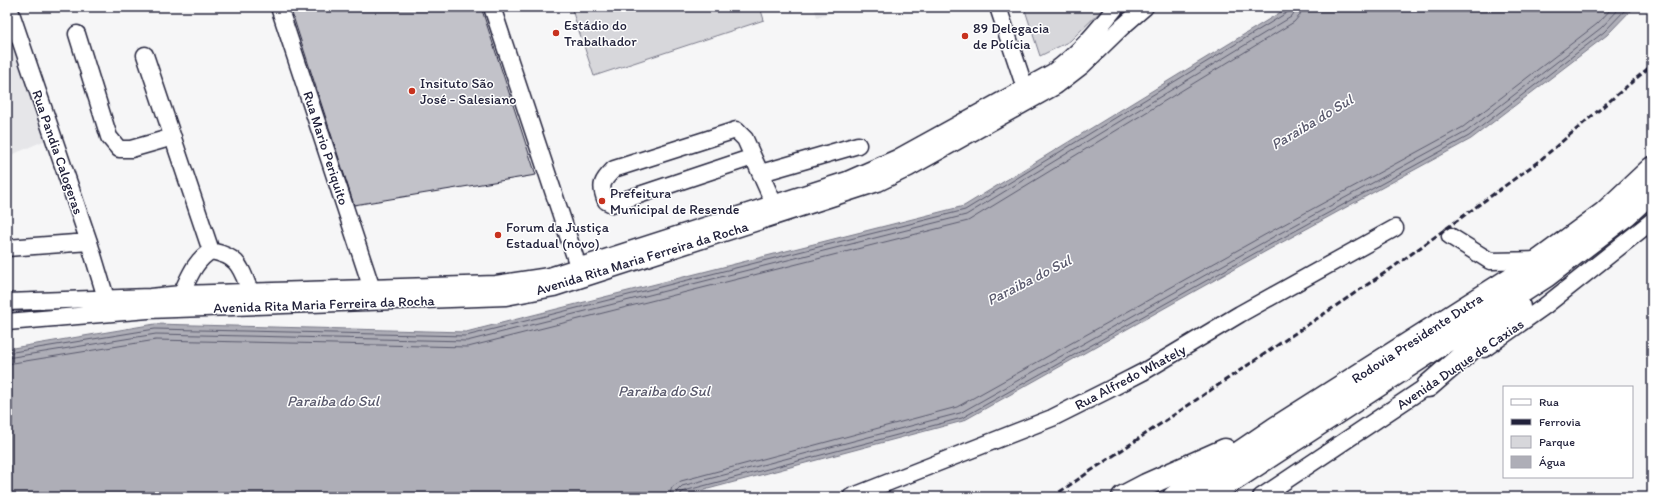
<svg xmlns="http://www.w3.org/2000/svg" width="1659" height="504" font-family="Itim,sans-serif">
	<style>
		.built { fill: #e6e6e9 }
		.green { fill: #d7d7db; stroke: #7c7c8b }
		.water { fill: #aeaeb7; stroke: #767685 }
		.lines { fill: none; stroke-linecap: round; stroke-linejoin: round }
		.shore { stroke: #5a5a6d; stroke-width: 1 }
		.building { fill: #c2c2c9; stroke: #22223b }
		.minor-casing { stroke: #22223b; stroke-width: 19 }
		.highway-casing { stroke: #22223b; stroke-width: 25 }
		.minor { stroke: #fff; stroke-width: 16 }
		.highway { stroke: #fff; stroke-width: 22 }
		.rail { stroke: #22223b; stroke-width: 3; stroke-dasharray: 6 3; stroke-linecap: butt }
		.poi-dot { fill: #c8321e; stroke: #fff; stroke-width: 1.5 }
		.labels { text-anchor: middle; stroke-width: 3; stroke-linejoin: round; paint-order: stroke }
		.poi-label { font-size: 14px; fill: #22223b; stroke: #fff; text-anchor: start }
		.street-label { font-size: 14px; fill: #22223b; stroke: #fff }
		.water-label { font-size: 15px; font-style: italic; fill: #5a5a6d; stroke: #fff }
	</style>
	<rect width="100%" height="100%" fill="#f6f6f7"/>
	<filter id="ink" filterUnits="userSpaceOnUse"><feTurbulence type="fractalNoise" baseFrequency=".025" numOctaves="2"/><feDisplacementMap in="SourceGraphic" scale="8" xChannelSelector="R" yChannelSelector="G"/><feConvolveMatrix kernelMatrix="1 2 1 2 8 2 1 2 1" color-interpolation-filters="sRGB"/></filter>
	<g filter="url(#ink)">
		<!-- built -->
		<path class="built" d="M814,7H847L817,17Z
			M7,15L48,139L7,157Z"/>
		<!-- green -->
		<path class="green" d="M571,7H760L764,20L594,76Z
			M1024,7H1105L1070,41L1040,56Z"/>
		<!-- water -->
		<path class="water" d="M1289,7H1634L1607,35L1471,139L1277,245L963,421L678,497H7V349L155,324L466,332L964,206Z"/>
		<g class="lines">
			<!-- shore -->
			<path class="shore" d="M7,353L155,329L466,336L965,210L1288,12L1290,7
				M7,358L156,334L467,341L966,215L1291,17L1294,13L1295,7
				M7,364L156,340L468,347L968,221L1294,22L1300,15L1301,7
				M669,497L672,487L681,481L957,407L1270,232L1463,127L1597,24L1613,7
				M675,497L677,491L682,486L960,413L1273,237L1466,132L1601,28L1621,7
				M681,497V493L684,491L962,418L1275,242L1469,136L1604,32L1628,7"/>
		</g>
		<!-- building -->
		<path class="building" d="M290,7H481L536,175L354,205Z"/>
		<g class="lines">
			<!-- minor casing -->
			<g class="minor-casing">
				<path id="minor" d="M9,7L89,242L106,298V308
					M279,7L372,289
					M492,7L578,266L579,276
					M998,7L1025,88
					M77,34L109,137L119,149H131L173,137
					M145,55L211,251
					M753,157L612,204L606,201C599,185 602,181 614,169L736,130L745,139L774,204
					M761,173L858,145
					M1450,236L1490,261L1540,260
					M7,248L89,242
					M181,294C189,278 195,260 211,251C240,257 240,267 251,293
					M7,302L150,297L181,294L496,284L549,276L847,180L897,158L1053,72C1079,53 1096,32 1116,7
					M7,322L148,310L506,297L554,288L878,183L909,168L1056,86L1082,66L1122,27L1145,7
					M1484,349L1545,306L1652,221
					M851,497L1052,418L1108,390L1143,372L1240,314L1395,228
					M1261,497L1436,380"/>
			</g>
			<!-- highway casing -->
			<g class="highway-casing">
				<path id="highway" d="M1428,386L1519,307
					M1123,497L1146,485L1225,450
					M1174,497L1274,429L1540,260L1604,213L1652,168
					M1207,497L1546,276L1627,214L1652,191"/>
			</g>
			<!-- minor -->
			<use href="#minor" class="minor"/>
			<!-- highway -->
			<use href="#highway" class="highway"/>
			<!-- rail -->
			<path class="rail" d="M1052,497L1392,268L1539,161L1652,65"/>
		</g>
	</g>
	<!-- markers -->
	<g class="poi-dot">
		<circle cx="556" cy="33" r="4"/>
		<circle cx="965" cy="36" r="4"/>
		<circle cx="412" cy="91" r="4"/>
		<circle cx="602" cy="201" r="4"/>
		<circle cx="498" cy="235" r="4"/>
	</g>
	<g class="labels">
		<!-- poi labels -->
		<g class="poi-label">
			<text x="564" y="30">Estádio do<tspan x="564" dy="16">Trabalhador</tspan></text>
			<text x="973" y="33">89 Delegacia<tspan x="973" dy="16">de Polícia</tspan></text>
			<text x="420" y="88">Insituto São<tspan x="420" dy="16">José - Salesiano</tspan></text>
			<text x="610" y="198">Prefeitura<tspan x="610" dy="16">Municipal de Resende</tspan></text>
			<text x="506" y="232">Forum da Justiça<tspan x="506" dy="16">Estadual (novo)</tspan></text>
		</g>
		<!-- street labels -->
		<g class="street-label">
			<text transform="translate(326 148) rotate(72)" y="5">Rua Mario Periquito</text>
			<text transform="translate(58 152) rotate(71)" y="5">Rua Pandia Calogeras</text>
			<text transform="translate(642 258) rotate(-17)" y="5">Avenida Rita Maria Ferreira da Rocha</text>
			<text transform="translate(324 304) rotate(-2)" y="5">Avenida Rita Maria Ferreira da Rocha</text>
			<text transform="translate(1417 338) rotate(-33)" y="5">Rodovia Presidente Dutra</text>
			<text transform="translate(1460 364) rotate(-34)" y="5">Avenida Duque de Caxias</text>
			<text transform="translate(1130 377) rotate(-28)" y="5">Rua Alfredo Whately</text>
		</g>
		<!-- water labels -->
		<g class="water-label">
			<text transform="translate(1312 122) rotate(-31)" y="5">Paraiba do Sul</text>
			<text transform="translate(1029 280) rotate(-27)" y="5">Paraiba do Sul</text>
			<text x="664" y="396">Paraiba do Sul</text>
			<text x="333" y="406">Paraiba do Sul</text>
		</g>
	</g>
	<!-- margin -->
	<rect width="1659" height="504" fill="none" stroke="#fff" stroke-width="24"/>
	<rect x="12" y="12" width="1635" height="480" fill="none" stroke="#22223b" stroke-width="1.5" filter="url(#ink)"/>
	<!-- legend -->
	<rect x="1503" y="386" width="130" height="92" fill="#ffffff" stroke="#a7a7b1"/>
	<rect x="1511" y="399" width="20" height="6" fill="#ffffff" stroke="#a7a7b1"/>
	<text x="1539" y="406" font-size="12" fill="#22223b">Rua</text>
	<rect x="1511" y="419" width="20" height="6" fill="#22223b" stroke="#a7a7b1"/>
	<text x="1539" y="426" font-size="12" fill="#22223b">Ferrovia</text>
	<rect x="1511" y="436" width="20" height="12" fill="#d7d7db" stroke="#a7a7b1"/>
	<text x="1539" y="446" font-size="12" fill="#22223b">Parque</text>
	<rect x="1511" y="456" width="20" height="12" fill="#aeaeb7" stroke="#a7a7b1"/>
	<text x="1539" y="466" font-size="12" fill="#22223b">Água</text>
</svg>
